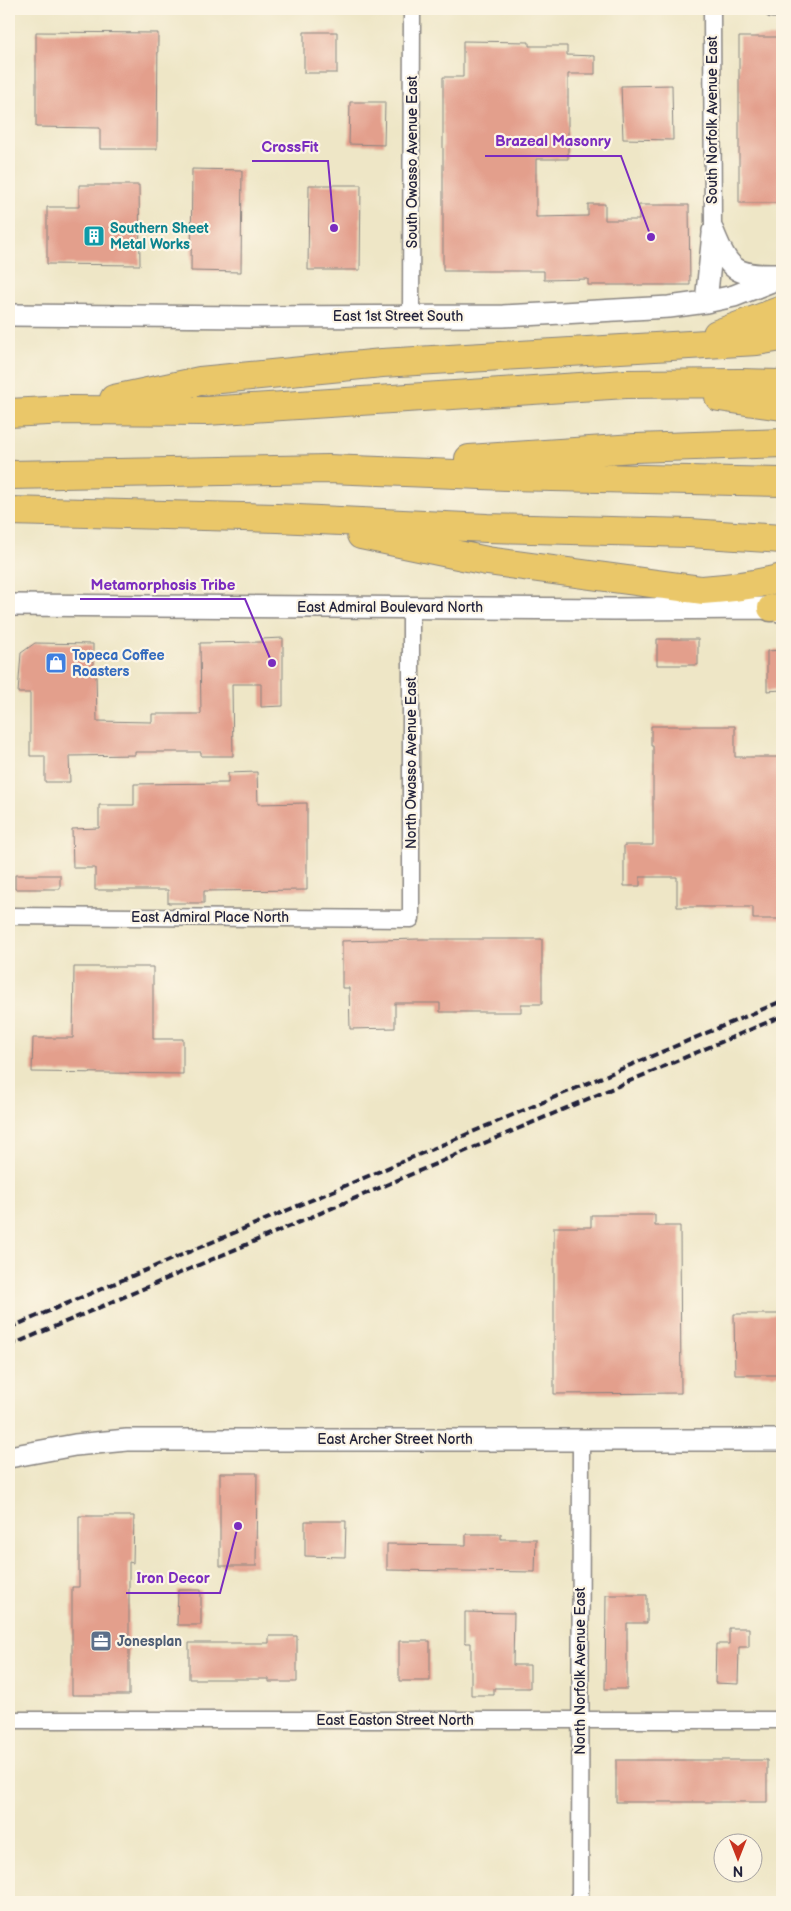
<svg xmlns="http://www.w3.org/2000/svg" width="791" height="1911" font-family="'Balsamiq Sans',sans-serif">
	<style>
		.building { fill: #e39f8c }
		.lines { fill: none; stroke-linecap: round; stroke-linejoin: round }
		.minor-casing { stroke: #888480; stroke-width: 19 }
		.tertiary-casing { stroke: #888480; stroke-width: 24 }
		.primary-casing { stroke: #888480; stroke-width: 29 }
		.motorway-casing { stroke: #888480; stroke-width: 30 }
		.minor { stroke: #fff; stroke-width: 16 }
		.tertiary { stroke: #fff; stroke-width: 21 }
		.primary { stroke: #eac769; stroke-width: 26 }
		.motorway { stroke: #eac769; stroke-width: 28 }
		.rail { stroke: #22223b; stroke-width: 4; stroke-dasharray: 8 4; stroke-linecap: butt }
		.labels { text-anchor: middle; stroke-width: 4.5; stroke-linejoin: round; paint-order: stroke }
		.street-label { font-size: 14px; fill: #22223b; stroke: #fcf5e5 }
		.culture-label { font-size: 14px; font-weight: bold; fill: #0d838f; stroke: #fcf5e5; text-anchor: start }
		.shop-label { font-size: 14px; font-weight: bold; fill: #366cbe; stroke: #fcf5e5; text-anchor: start }
		.service-label { font-size: 14px; font-weight: bold; fill: #4e5e75; stroke: #fcf5e5; text-anchor: start }
		.leader { fill: none; stroke: #7b2cbf; stroke-width: 2 }
		.callout-dot { fill: #7b2cbf; stroke: #fcf5e5; stroke-width: 2 }
		.callout-label { font-size: 15px; text-anchor: middle; font-weight: bold; fill: #7b2cbf; stroke: #fcf5e5; stroke-width: 4.5; stroke-linejoin: round; paint-order: stroke }
	</style>
	<rect width="100%" height="100%" fill="#fcf5e5"/>
	<filter id="ink" filterUnits="userSpaceOnUse"><feTurbulence type="fractalNoise" baseFrequency=".02" numOctaves="2"/><feDisplacementMap in="SourceGraphic" scale="10" xChannelSelector="R" yChannelSelector="G"/><feConvolveMatrix kernelMatrix="1 2 1 2 8 2 1 2 1" color-interpolation-filters="sRGB"/></filter>
	<filter id="wash" filterUnits="userSpaceOnUse"><feTurbulence type="fractalNoise" baseFrequency=".0096" numOctaves="4" result="noise"/><feDisplacementMap in="SourceGraphic" scale="20" xChannelSelector="R" yChannelSelector="G"/><feGaussianBlur stdDeviation="1.12" result="paint"/><feColorMatrix in="noise" values="0 0 0 0 0 0 0 0 0 0 0 0 0 0 0 0 0 1.4 0 .05"/><feComposite in="paint" operator="in"/></filter>
	<g filter="url(#wash)">
		<rect width="100%" height="100%" fill="#eee6c6"/>
		<g id="blocks">
			<!-- building -->
			<path class="building" d="M36,32L158,33L157,149H100V128L36,127Z
				M304,32H337V73H304Z
				M739,37H782V203H739Z
				M463,41L529,42V46H567V55L595,56V74H568V159H536V217L588,216V204H605V220H639V205H689L690,285H588V279L544,280V271H443V77H463Z
				M672,85L673,140L623,139L621,86Z
				M350,102H385L384,145L349,144Z
				M192,169L242,170L241,272L191,271Z
				M79,185H139L140,265L47,264V207H79Z
				M309,185H361L360,270H308Z
				M283,638V706L261,707V684H232L233,756H201V752H135V755L69,756L70,782H45V756H30V693H18L21,653L35,643L93,644V673H96L97,721L152,722V714H201L200,643L261,642V639Z
				M657,639H698V665H657Z
				M782,650V690L767,691V651Z
				M651,726H735V757H782V919H753V907H677V877H640V886H624V845H653V746H651Z
				M257,772L258,804L307,803V890L204,891V903H168V890H95V868H73L72,829L99,828V805H134V784L228,783V773Z
				M15,875H60V889H15Z
				M419,939H542V1004H521V1012H440V1003H395V1028L350,1029L349,988H342V941Z
				M74,967H153V1039H183V1074L32,1072L33,1038H73Z
				M591,1215H655V1226H680L681,1393L554,1394V1227H591Z
				M734,1314H782V1375H735Z
				M220,1473H257L256,1566H220Z
				M79,1516H134L133,1563L129,1562V1695H72V1587H79Z
				M305,1521H346L345,1557L305,1556Z
				M466,1534H501V1539H536L535,1572L387,1570V1544L466,1545Z
				M178,1590H201V1625H177Z
				M606,1595H647V1623H627V1689H605Z
				M465,1612L514,1613L513,1665H530V1688H494V1695H471V1643H465Z
				M729,1628H749V1647H739L738,1684L715,1683L716,1644H729Z
				M269,1636H297V1682H269V1679H189V1643H269Z
				M399,1641H430V1681H399Z
				M616,1760H767V1802H616Z"/>
		</g>
	</g>
	<g filter="url(#ink)">
		<use href="#blocks" fill-opacity="0" stroke="#888480" stroke-width="1"/>
		<g class="lines">
			<!-- minor casing -->
			<g class="minor-casing">
				<path id="minor" d="M712,9L713,231
					M772,9H782
					M411,316L412,9
					M9,916L411,919V608
					M9,1720H782
					M580,1902L581,1440"/>
			</g>
			<!-- tertiary casing -->
			<g class="tertiary-casing">
				<path id="tertiary" d="M713,231C729,270 734,276 777,275
					M706,302L713,234
					M9,315L251,317L503,316L562,313L669,307L706,302L734,296L782,277
					M9,605L614,609L771,608L782,612
					M9,1457L75,1445L127,1440H782"/>
			</g>
			<!-- primary casing -->
			<g class="primary-casing">
				<path id="primary" d="M771,608L782,606"/>
			</g>
			<!-- motorway casing -->
			<g class="motorway-casing">
				<path id="motorway" d="M717,334L782,310
					M719,397L782,406
					M114,399L200,381L382,363L757,341L782,337
					M9,413L67,410L206,411L626,384L740,383L782,384
					M469,459L635,448L782,443
					M9,475L328,469L507,476L782,482
					M9,511L277,518L487,528L690,533L782,539
					M361,535L487,561L702,590C730,588 755,585 782,578"/>
			</g>
			<!-- minor -->
			<use href="#minor" class="minor"/>
			<!-- tertiary -->
			<use href="#tertiary" class="tertiary"/>
			<!-- primary -->
			<use href="#primary" class="primary"/>
			<!-- motorway -->
			<use href="#motorway" class="motorway"/>
			<!-- rail -->
			<path class="rail" d="M9,1328L782,1001
				M9,1346L782,1016"/>
		</g>
	</g>
	<!-- icons -->
	<defs>
		<g id="building-square" transform="scale(1.125)"><rect x="-9" y="-9" width="18" height="18" rx="4" fill="#0f9aa8" stroke="#fcf5e5"/><path d="M-4-6H4V6H1V3H-1V6H-4ZM-2.5-4.3h1.7v1.8h-1.7ZM.8-4.3h1.7v1.8H.8ZM-2.5-1h1.7V.8h-1.7ZM.8-1h1.7V.8H.8Z" fill="#fff"/></g>
		<g id="shop-square" transform="scale(1.125)"><rect x="-9" y="-9" width="18" height="18" rx="4" fill="#3f7fe0" stroke="#fcf5e5"/><path d="M-5-2.5h2.3a2.7 3.5 0 0 1 5.4 0H5L5.5 6h-11ZM-1.5-2.5h3a1.5 2.3 0 0 0-3 0Z" fill="#fff"/></g>
		<g id="office-square" transform="scale(1.125)"><rect x="-9" y="-9" width="18" height="18" rx="4" fill="#5c6f8a" stroke="#fcf5e5"/><path d="M-6-3h4V-5.5h4V-3h4V5H-6ZM-1-4.5V-3h2v-1.5ZM-6 0V1H6V0Z" fill="#fff"/></g>
	</defs>
	<g fill-rule="evenodd">
		<use href="#building-square" x="94" y="236"/>
		<use href="#shop-square" x="56" y="663"/>
		<use href="#office-square" x="101" y="1641"/>
	</g>
	<g class="labels">
		<!-- street labels -->
		<g class="street-label">
			<text transform="translate(712 120) rotate(-90)" y="5">South Norfolk Avenue East</text>
			<text transform="translate(412 162) rotate(-90)" y="5">South Owasso Avenue East</text>
			<text x="398" y="321">East 1st Street South</text>
			<text x="390" y="612">East Admiral Boulevard North</text>
			<text transform="translate(411 763) rotate(-90)" y="5">North Owasso Avenue East</text>
			<text x="210" y="922">East Admiral Place North</text>
			<text x="395" y="1444">East Archer Street North</text>
			<text transform="translate(580 1671) rotate(-90)" y="5">North Norfolk Avenue East</text>
			<text x="395" y="1725">East Easton Street North</text>
		</g>
		<!-- culture labels -->
		<g class="culture-label">
			<text x="110" y="233">Southern Sheet<tspan x="110" dy="16">Metal Works</tspan></text>
		</g>
		<!-- shop labels -->
		<g class="shop-label">
			<text x="72" y="660">Topeca Coffee<tspan x="72" dy="16">Roasters</tspan></text>
		</g>
		<!-- service labels -->
		<g class="service-label">
			<text x="117" y="1646">Jonesplan</text>
		</g>
	</g>
	<!-- callouts -->
	<path class="leader" d="M651 237L621 156H485M334 228L328 161H252M272 663L245 599H80M238 1526L220 1593H126"/>
	<g class="callout-dot">
		<circle cx="651" cy="237" r="5"/>
		<circle cx="334" cy="228" r="5"/>
		<circle cx="272" cy="663" r="5"/>
		<circle cx="238" cy="1526" r="5"/>
	</g>
	<g class="callout-label">
		<text x="553" y="146">Brazeal Masonry</text>
		<text x="290" y="152">CrossFit</text>
		<text x="163" y="590">Metamorphosis Tribe</text>
		<text x="173" y="1583">Iron Decor</text>
	</g>
	<!-- margin -->
	<rect width="791" height="1911" fill="none" stroke="#fcf5e5" stroke-width="30"/>
	<!-- north arrow -->
	<g transform="translate(738 1858) rotate(180)"><circle r="24" fill="#fcf5e5" stroke="#a5a1a1"/>
	<path d="M0-4L9 19L0 12L-9 19Z" fill="#c8321e"/>
	<text y="-8" font-size="14" font-weight="bold" text-anchor="middle" fill="#22223b">N</text>
	</g>
</svg>
